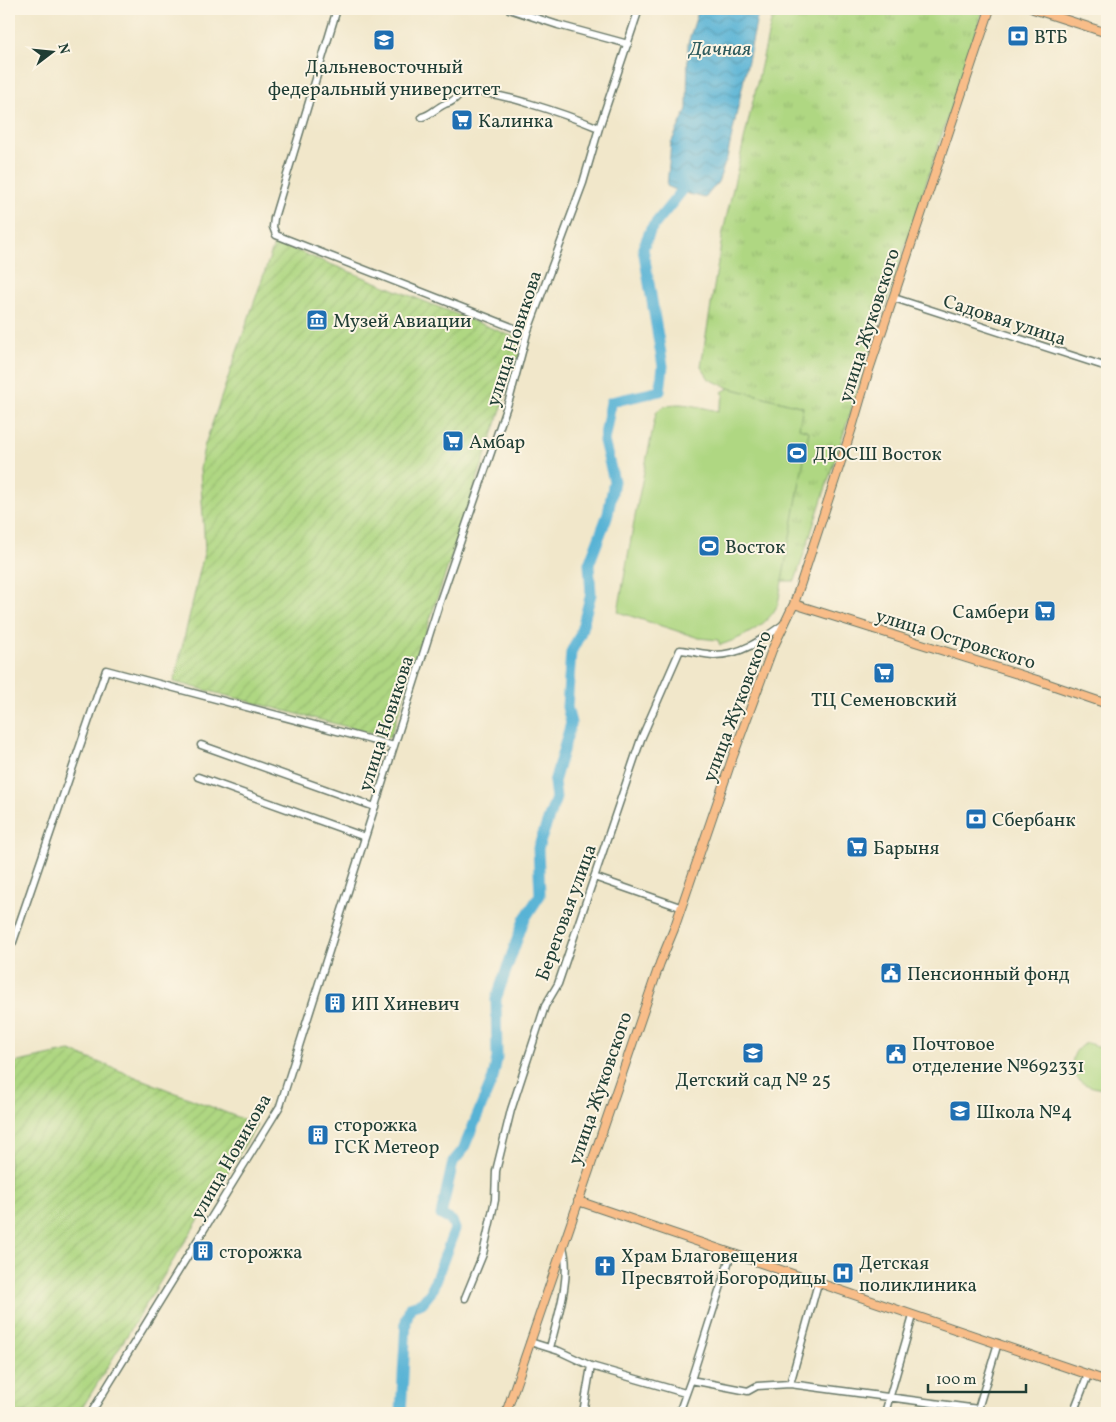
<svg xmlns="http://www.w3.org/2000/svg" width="1116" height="1422" font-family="Vollkorn,serif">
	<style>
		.park { fill: url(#park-tufts); stroke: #678a5b }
		.garden { fill: url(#garden-furrows); stroke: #678a5b }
		.pitch { fill: #afd782; stroke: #678a5b }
		.water { fill: url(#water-waves); stroke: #3c7884 }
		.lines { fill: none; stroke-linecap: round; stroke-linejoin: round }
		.river { stroke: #58b3d5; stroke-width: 11 }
		.minor-casing { stroke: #687868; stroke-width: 9 }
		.major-casing { stroke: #687868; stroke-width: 10 }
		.minor { stroke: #fff; stroke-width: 6 }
		.major { stroke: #f8bd89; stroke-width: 8 }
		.labels { text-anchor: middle; stroke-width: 4; stroke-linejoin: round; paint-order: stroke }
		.poi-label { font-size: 19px; fill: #1f3d34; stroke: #fcf5e5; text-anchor: start }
		.street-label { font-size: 19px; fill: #1f3d34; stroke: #fcf5e5 }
		.water-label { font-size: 20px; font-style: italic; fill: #2d5a5c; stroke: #fcf5e5 }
	</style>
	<defs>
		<pattern id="park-tufts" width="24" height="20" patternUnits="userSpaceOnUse" patternTransform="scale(1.25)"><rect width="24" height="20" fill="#afd782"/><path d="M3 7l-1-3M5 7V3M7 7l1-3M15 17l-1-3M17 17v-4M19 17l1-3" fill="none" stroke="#96b971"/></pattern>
		<pattern id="garden-furrows" width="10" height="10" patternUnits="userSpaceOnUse" patternTransform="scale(1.25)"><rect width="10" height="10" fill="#afd782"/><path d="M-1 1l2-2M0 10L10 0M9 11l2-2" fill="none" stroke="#96b971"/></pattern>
		<pattern id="water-waves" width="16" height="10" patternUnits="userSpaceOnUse" patternTransform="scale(1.25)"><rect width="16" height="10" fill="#58b3d5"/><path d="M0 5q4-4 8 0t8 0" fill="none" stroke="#4893ae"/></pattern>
	</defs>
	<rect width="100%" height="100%" fill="#fcf5e5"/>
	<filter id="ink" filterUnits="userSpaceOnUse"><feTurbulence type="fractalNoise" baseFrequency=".02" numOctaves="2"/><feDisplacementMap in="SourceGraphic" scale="10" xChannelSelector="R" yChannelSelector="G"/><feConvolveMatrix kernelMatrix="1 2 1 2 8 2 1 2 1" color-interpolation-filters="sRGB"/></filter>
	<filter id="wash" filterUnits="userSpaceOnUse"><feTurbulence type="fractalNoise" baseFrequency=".0096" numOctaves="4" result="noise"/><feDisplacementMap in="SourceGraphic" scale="20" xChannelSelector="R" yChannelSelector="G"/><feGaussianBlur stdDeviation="1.12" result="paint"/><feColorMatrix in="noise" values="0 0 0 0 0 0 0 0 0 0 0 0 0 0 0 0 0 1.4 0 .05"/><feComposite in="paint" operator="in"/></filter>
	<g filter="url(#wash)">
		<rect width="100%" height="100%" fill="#f1e7ca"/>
		<!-- park -->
		<path class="park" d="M774,9L983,10L795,581H782L808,431L798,428L803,407L729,388L709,379L701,366L723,232Z"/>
		<!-- garden -->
		<path class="garden" d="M275,242L524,341L390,738L174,682L205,549L200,469L204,447Z
			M70,1051L257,1125L79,1413H9V1064Z"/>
		<!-- pitch -->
		<path class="pitch" d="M729,388L803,407L799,428L809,431L778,604C768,626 742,638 720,645L718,640L699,638L618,612L636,511L656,413C669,396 701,408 718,411L724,395L722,392Z
			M1088,1043L1107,1050V1090C1099,1088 1087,1087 1080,1081C1067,1070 1071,1047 1088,1043Z"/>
		<!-- water -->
		<path class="water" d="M699,9H759L727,158L718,182L705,198L681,192L667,186L671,143L687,109L688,43Z"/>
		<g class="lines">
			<!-- river -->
			<path class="river" d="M401,1413L406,1321L410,1307L422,1303L431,1292L455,1229L452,1221L441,1215L453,1162L463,1150L493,1078L497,1058L496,999L524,920L540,895L538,848L556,798L554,782L571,723L567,707L571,652L580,635L591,594L589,564L608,514L614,481L604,441L611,402L660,391L663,366L643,248L651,229L681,192L682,177"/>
		</g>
	</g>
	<g filter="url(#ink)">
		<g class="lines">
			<!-- minor casing -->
			<g class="minor-casing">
				<path id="minor" d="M337,9L274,218L273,227L276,235L527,333
					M509,9L558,25L628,44
					M422,117C431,115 436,108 445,104C447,103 450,103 452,101C456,99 458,95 461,94C483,84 575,118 599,128
					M894,298L1107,367
					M201,745L375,807
					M198,777L365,837
					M594,877L680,907
					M9,940L13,942L106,670L394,746
					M465,1298L483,1254L495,1200L496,1171L511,1110L545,1006L558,984L641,739L680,650C691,651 703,654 714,655C742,655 763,639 784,624
					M530,1342L559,1351L591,1366L685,1393
					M550,1348C557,1318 572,1277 563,1247
					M691,1380L748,1391L757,1386L790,1384L978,1409L998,1343
					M790,1384L818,1283
					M91,1413L280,1106L439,604L510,397L527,333L583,183L599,128L639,9
					M583,1413L591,1366
					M679,1413L691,1380L731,1254
					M885,1413L913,1316
					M1073,1413L1088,1375"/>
			</g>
			<!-- major casing -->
			<g class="major-casing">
				<path id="major" d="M1033,9L1107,33
					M794,604L1037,680L1107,704
					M578,1201L1107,1381
					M506,1413L660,963L674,929L732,759L772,650L794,604L851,431L868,373L990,9"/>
			</g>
			<!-- minor -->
			<use href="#minor" class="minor"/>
			<!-- major -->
			<use href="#major" class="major"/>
		</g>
	</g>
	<!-- icons -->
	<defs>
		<g id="bank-square" transform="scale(1.125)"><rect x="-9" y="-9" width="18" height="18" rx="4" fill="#1f6fb2" stroke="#fcf5e5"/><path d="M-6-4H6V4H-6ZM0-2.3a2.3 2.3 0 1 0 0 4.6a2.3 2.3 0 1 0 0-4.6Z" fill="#fff"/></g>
		<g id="university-square" transform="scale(1.125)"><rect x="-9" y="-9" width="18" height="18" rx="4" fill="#1f6fb2" stroke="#fcf5e5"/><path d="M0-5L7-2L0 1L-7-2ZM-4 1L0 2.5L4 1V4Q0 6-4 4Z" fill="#fff"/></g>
		<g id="supermarket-square" transform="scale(1.125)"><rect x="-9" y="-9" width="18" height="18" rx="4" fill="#1f6fb2" stroke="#fcf5e5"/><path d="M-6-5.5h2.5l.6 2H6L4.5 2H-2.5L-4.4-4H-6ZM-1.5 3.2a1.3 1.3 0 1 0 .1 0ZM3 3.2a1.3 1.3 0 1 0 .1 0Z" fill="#fff"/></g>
		<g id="museum-square" transform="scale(1.125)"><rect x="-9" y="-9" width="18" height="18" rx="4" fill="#1f6fb2" stroke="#fcf5e5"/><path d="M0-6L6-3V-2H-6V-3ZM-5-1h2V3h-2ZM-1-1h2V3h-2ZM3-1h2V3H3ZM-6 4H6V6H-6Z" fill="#fff"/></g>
		<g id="stadium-square" transform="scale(1.125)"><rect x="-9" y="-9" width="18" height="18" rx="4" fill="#1f6fb2" stroke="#fcf5e5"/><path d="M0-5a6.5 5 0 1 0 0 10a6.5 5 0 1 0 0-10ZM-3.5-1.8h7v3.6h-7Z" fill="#fff"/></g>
		<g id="civic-square" transform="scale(1.125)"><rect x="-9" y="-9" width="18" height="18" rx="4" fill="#1f6fb2" stroke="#fcf5e5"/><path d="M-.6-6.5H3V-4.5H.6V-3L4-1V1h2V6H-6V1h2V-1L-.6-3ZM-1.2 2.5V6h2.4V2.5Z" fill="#fff"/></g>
		<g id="building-square" transform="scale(1.125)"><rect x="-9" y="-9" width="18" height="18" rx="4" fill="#1f6fb2" stroke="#fcf5e5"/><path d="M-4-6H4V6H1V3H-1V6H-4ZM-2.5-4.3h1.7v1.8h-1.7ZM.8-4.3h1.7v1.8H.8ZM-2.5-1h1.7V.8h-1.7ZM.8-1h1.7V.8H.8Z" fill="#fff"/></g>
		<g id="school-square" transform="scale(1.125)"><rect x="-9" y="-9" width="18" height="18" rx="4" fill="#1f6fb2" stroke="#fcf5e5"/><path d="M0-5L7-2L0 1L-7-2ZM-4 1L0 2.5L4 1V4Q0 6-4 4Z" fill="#fff"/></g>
		<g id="church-square" transform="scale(1.125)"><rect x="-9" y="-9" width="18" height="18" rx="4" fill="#1f6fb2" stroke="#fcf5e5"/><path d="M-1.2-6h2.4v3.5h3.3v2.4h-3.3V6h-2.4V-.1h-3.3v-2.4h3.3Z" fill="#fff"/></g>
		<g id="hospital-square" transform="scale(1.125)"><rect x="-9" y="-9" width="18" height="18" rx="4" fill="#1f6fb2" stroke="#fcf5e5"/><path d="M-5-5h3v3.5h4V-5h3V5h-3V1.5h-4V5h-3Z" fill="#fff"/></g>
	</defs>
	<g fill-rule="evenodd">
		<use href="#bank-square" x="1018" y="36"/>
		<use href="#university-square" x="384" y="40"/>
		<use href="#supermarket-square" x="462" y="120"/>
		<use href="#museum-square" x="317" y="320"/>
		<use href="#supermarket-square" x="453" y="441"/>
		<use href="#stadium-square" x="797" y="453"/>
		<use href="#stadium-square" x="709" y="546"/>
		<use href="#supermarket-square" x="1045" y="611"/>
		<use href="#supermarket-square" x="884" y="673"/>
		<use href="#bank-square" x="976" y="819"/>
		<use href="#supermarket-square" x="857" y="847"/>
		<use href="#civic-square" x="891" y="973"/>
		<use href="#building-square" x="335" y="1003"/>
		<use href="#school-square" x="753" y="1053"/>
		<use href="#civic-square" x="896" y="1054"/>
		<use href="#school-square" x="960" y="1111"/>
		<use href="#building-square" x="318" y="1135"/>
		<use href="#building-square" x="203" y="1251"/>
		<use href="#church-square" x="605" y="1266"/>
		<use href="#hospital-square" x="843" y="1273"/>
	</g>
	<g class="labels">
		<!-- poi labels -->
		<g class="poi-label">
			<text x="1034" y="43">ВТБ</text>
			<text x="384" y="73" text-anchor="middle">Дальневосточный<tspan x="384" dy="22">федеральный университет</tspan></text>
			<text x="478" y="127">Калинка</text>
			<text x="333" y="327">Музей Авиации</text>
			<text x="469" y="448">Амбар</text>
			<text x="813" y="460">ДЮСШ Восток</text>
			<text x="725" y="553">Восток</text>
			<text x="1029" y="618" text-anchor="end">Самбери</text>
			<text x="884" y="706" text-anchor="middle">ТЦ Семеновский</text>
			<text x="992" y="826">Сбербанк</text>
			<text x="873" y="854">Барыня</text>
			<text x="907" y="980">Пенсионный фонд</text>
			<text x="351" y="1010">ИП Хиневич</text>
			<text x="912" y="1050">Почтовое<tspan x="912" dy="22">отделение №692331</tspan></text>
			<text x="753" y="1086" text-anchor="middle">Детский сад № 25</text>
			<text x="976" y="1118">Школа №4</text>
			<text x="334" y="1131">сторожка<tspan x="334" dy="22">ГСК Метеор</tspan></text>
			<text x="219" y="1258">сторожка</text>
			<text x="621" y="1262">Храм Благовещения<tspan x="621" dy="22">Пресвятой Богородицы</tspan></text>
			<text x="859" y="1269">Детская<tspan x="859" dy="22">поликлиника</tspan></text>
		</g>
		<!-- street labels -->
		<g class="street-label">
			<text transform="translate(1005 319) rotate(18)" y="7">Садовая улица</text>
			<text transform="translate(868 325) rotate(-72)" y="7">улица Жуковского</text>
			<text transform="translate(513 338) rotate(-72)" y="7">улица Новикова</text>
			<text transform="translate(956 638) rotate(17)" y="7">улица Островского</text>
			<text transform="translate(736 706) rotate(-69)" y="7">улица Жуковского</text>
			<text transform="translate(385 723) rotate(-72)" y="7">улица Новикова</text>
			<text transform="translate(565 912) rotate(-70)" y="7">Береговая улица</text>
			<text transform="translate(599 1088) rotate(-71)" y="7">улица Жуковского</text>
			<text transform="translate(230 1156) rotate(-60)" y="7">улица Новикова</text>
		</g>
		<!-- water labels -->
		<g class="water-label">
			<text x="720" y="55">Дачная</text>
		</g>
	</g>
	<!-- margin -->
	<rect width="1116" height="1422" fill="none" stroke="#fcf5e5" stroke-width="30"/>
	<!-- north arrow -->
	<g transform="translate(52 52) rotate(74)" stroke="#fcf5e5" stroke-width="4" paint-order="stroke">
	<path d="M0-4L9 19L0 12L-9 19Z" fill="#1f3d34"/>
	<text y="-8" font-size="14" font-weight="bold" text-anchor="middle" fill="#1f3d34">N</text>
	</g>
	<!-- scale -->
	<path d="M928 1384v8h98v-8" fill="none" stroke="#1f3d34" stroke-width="2.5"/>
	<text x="936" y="1384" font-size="15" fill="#1f3d34" stroke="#fcf5e5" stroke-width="4" paint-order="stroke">100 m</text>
</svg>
